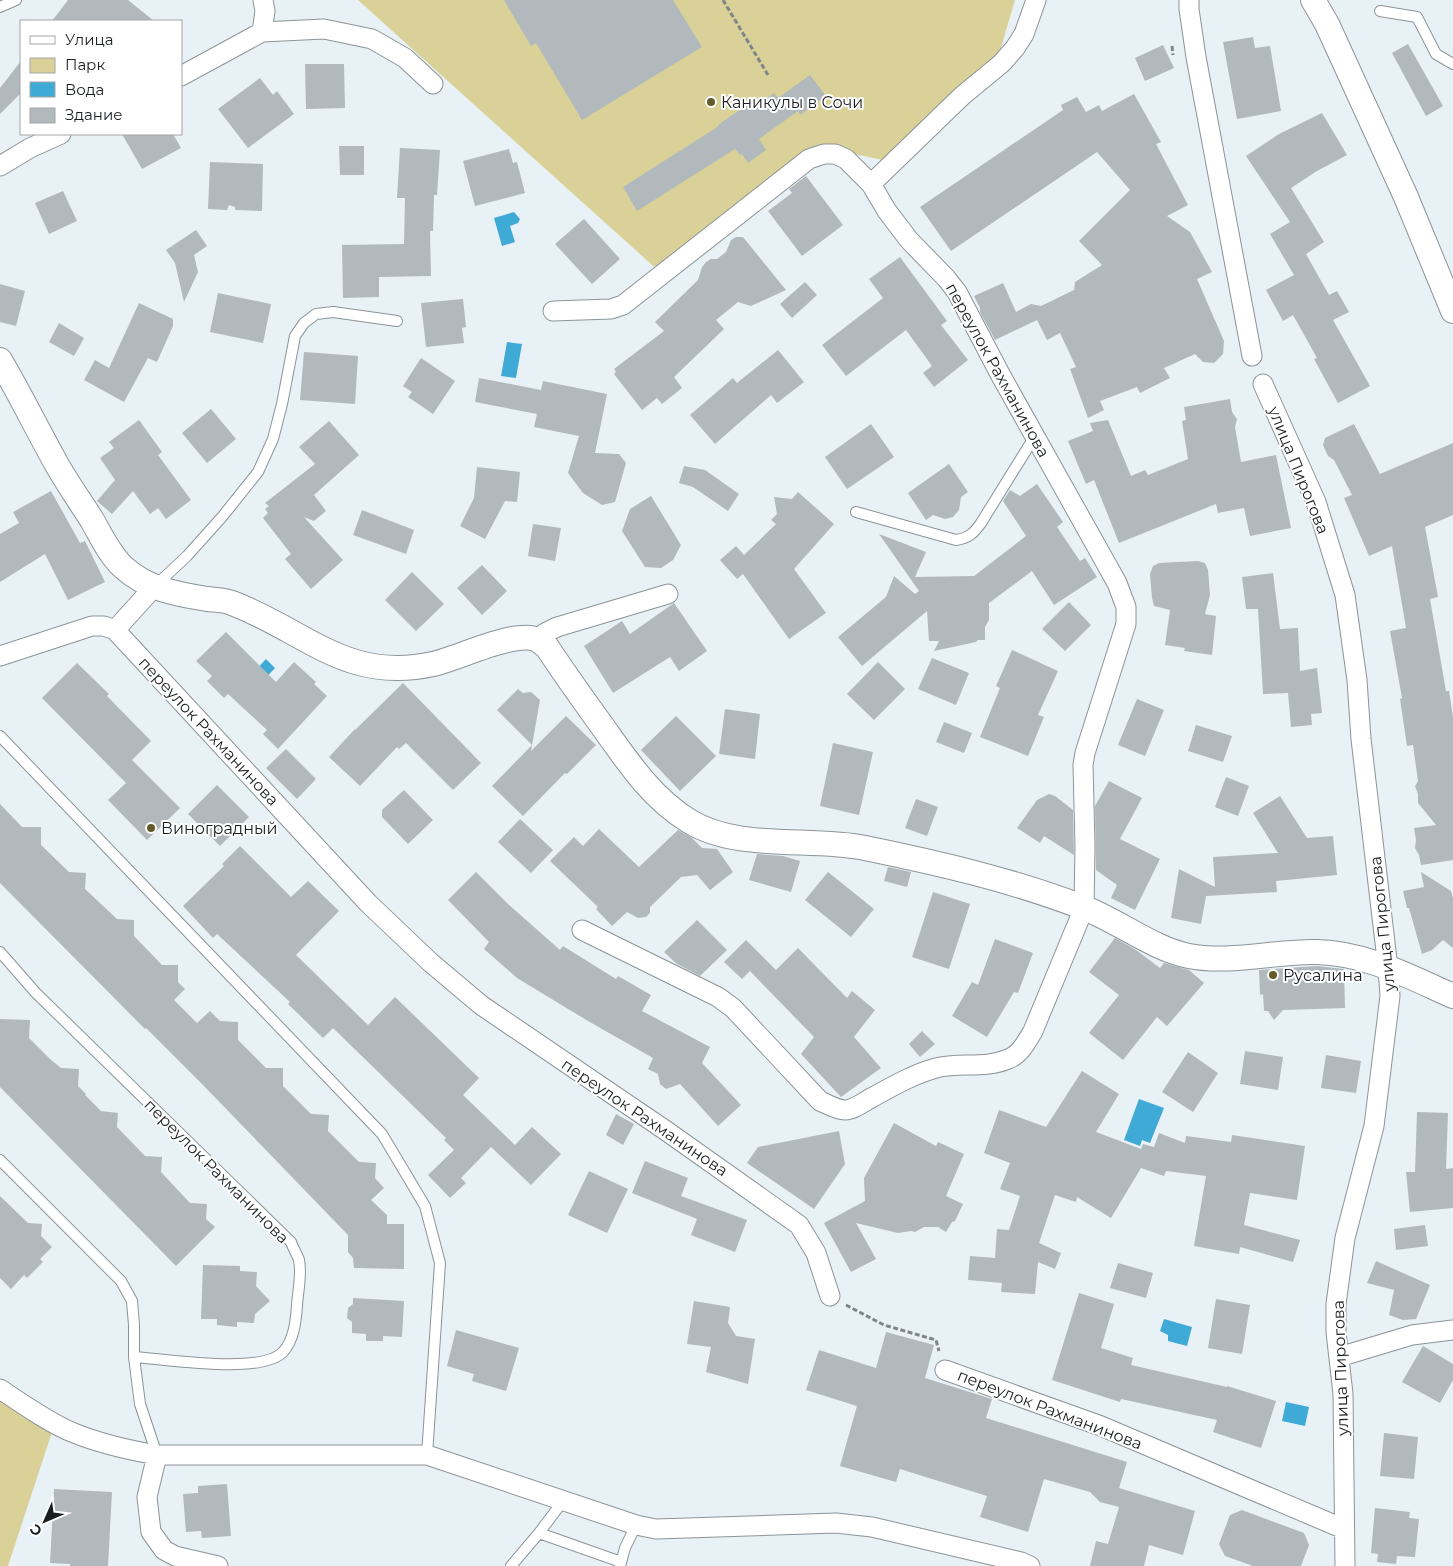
<svg xmlns="http://www.w3.org/2000/svg" width="1453" height="1566" font-family="Montserrat,sans-serif">
	<style>
		.green { fill: #dad198 }
		.water { fill: #40aad7 }
		.building { fill: #b1b9bd }
		.lines { fill: none; stroke-linecap: round; stroke-linejoin: round }
		.service-casing { stroke: #8c9498; stroke-width: 12 }
		.minor-casing { stroke: #8c9498; stroke-width: 21 }
		.tertiary-casing { stroke: #8c9498; stroke-width: 26 }
		.path { stroke: #7f8588; stroke-width: 3; stroke-dasharray: 5 2.5; stroke-linecap: butt }
		.service { stroke: #fff; stroke-width: 10 }
		.minor { stroke: #fff; stroke-width: 19 }
		.tertiary { stroke: #fff; stroke-width: 24 }
		.poi-dot { fill: #645b28; stroke: #fff; stroke-width: 2 }
		.labels { text-anchor: middle; stroke-width: 4; stroke-linejoin: round; paint-order: stroke }
		.poi-label { font-size: 16px; fill: #1b1e20; stroke: #fff; text-anchor: start }
		.street-label { font-size: 16px; fill: #1b1e20; stroke: #fff }
	</style>
	<rect width="100%" height="100%" fill="#e8f1f5"/>
	<!-- green -->
	<path class="green" d="M358,0H1015L998,58L887,161L821,147L661,273Z
		M0,1388L55,1423L8,1566H0Z"/>
	<!-- water -->
	<path class="water" d="M514,212L520,219L518,223L510,226L515,242L502,246L494,218Z
		M507,342L522,344L516,378L501,376Z
		M266,659L275,668L249,696L240,687Z
		M1139,1099L1164,1108L1150,1143L1142,1140L1140,1146L1124,1140Z
		M1164,1319L1192,1327L1187,1346L1168,1341V1335L1160,1331Z
		M1286,1402L1309,1407L1305,1426L1282,1421Z"/>
	<!-- building -->
	<path class="building" d="M68,0H128L154,21H52Z
		M504,0H673L702,47L582,120L536,43L531,46Z
		M1253,37L1255,48L1270,46L1281,111L1237,119L1223,42Z
		M1408,44L1443,106L1426,116L1392,53Z
		M1163,45L1174,68L1145,81L1135,58Z
		M21,61V93L0,114V88Z
		M305,64H344L345,108L306,109Z
		M810,75L826,96L800,115L798,111L759,139L766,150L748,163L742,154L740,155L735,149L637,211L623,187L719,126L718,125L748,104L752,109L774,93L778,98Z
		M260,78L273,95L277,91L294,114L248,148L218,109Z
		M1134,94L1161,142L1156,144L1188,205L1167,216L1190,232L1212,272L1197,279L1224,341L1223,354L1214,363L1203,362L1195,354L1164,368L1170,378L1140,393L1137,387L1100,401L1104,410L1088,418L1070,369L1076,367L1060,333L1047,340L1037,320L995,340L980,312V308L974,296L1003,283L1016,312L1031,304L1041,306L1074,290L1075,282L1102,265L1079,241L1130,190L1097,152L951,251L920,207L1063,110L1061,105L1077,97L1086,112L1099,105L1102,111Z
		M1322,113L1347,155L1317,171L1291,188L1324,242L1306,254L1329,295L1337,291L1349,312L1333,320L1370,386L1338,403L1314,359L1317,358L1293,315L1283,321L1266,290L1294,275L1270,234L1290,222L1246,156L1279,134Z
		M122,134H173L181,148L142,169Z
		M339,146H364V175H340Z
		M400,148L440,150L437,195H434L433,231H430L431,276L379,277V297L343,298L342,245L404,244L405,198H397Z
		M509,149L513,163L517,162L525,193L475,206L463,161Z
		M210,162L263,164L262,211L235,210V207L229,205L227,210L208,209Z
		M806,176L843,225L802,256L768,211L792,193L789,189Z
		M63,191L77,221L49,234L35,203Z
		M584,219L620,259L592,284L555,244Z
		M196,230L207,246L194,255L198,272L184,302L175,263L166,250Z
		M736,237H743L786,290L751,306L738,302L716,320L724,329L674,377L682,388L662,404L657,398L642,410L614,374L616,372L614,369L664,331L655,322L698,280L702,267L706,262L711,259H717L726,252L731,240Z
		M900,257L947,321L941,325L968,360L934,387L923,373L932,366L906,330L846,376L822,345L883,298L869,279Z
		M805,282L817,295L792,318L780,304Z
		M0,284L25,291L16,326L0,322Z
		M218,293L271,304L263,343L210,332Z
		M463,299L466,327L462,328L464,343L426,347L421,303Z
		M139,303L173,319V326L157,362L148,358L124,402L84,380L95,360L109,368Z
		M59,323L84,338L74,356L49,342Z
		M778,350L804,382L777,403L771,395L715,444L690,415L733,378L737,383Z
		M304,352L358,356L355,404L300,400Z
		M421,358L455,381L433,414L408,397L412,392L403,386Z
		M479,378L541,390L543,381L607,394L595,453L619,454L626,463L615,502L602,505L583,493L568,473L579,436L534,427L537,414L475,402Z
		M1230,399L1232,412L1237,419L1235,427L1241,462L1276,455L1291,528L1250,536L1244,508L1218,513L1216,504L1119,543L1094,480L1086,484L1068,441L1093,431L1090,423L1108,420L1131,476L1145,470L1148,475L1188,459L1182,421L1186,420L1184,407Z
		M211,409L236,439L207,463L182,433Z
		M139,420L162,452L158,455L191,500L166,519L158,508L150,514L133,491L112,514L97,501L115,480L100,458L114,448L109,442Z
		M329,421L359,455L314,495L326,511L314,521L304,517L343,560L311,589L285,559L291,554L263,518L268,513L265,509L269,506L265,503L315,464L299,447Z
		M871,424L894,457L847,489L825,457Z
		M1354,424L1380,474L1453,443V515L1425,527L1438,597L1430,599L1446,691H1449L1453,717V860L1421,865L1419,855L1415,848L1416,840L1414,828L1436,825L1418,803V794L1415,786L1418,781L1413,745L1407,746L1400,699L1402,698L1390,631L1406,628L1392,546L1369,556L1344,498L1352,495L1334,460L1328,456L1323,445L1325,438Z
		M949,464L968,492L961,497L959,510L953,517L945,519L933,515L926,520L908,493Z
		M684,466L705,470L739,494L728,511L693,487L679,483Z
		M477,467L520,472L517,502L505,501L485,539L460,526L474,498Z
		M1037,484L1063,522L1057,527L1080,561L1085,558L1097,577L1054,605L1032,571L989,603V620L985,627V640H978L976,642L934,651L939,641H929L927,611L862,666L838,637L886,597L894,576L915,594L919,591L879,534L926,552L915,577L974,576L1026,536L1003,501L1010,490L1020,496Z
		M51,491L80,543L85,541L105,582L68,600L45,554L0,582V534L19,523L13,512Z
		M798,492L834,524L794,569L826,613L789,639L743,574L737,579L720,560L736,546L744,555L776,524L771,520L777,514L774,497L792,499Z
		M651,496L681,545L673,560L661,568L645,567L622,531L630,509Z
		M362,510L414,530L406,554L353,535Z
		M533,524L561,528L555,561L528,556Z
		M1198,561L1205,563L1208,570L1210,595L1205,614L1216,616L1212,655L1184,651L1185,648L1165,645L1170,610L1154,606L1152,598L1150,574L1153,566L1159,563Z
		M482,565L507,591L482,615L457,588Z
		M412,572L444,604L416,631L385,600Z
		M1273,573L1280,629L1298,628L1300,671L1317,668L1322,713L1311,714L1312,725L1291,727L1288,693L1263,694L1258,609H1246L1242,577Z
		M1069,602L1091,625L1065,651L1042,629Z
		M674,603L707,651L679,671L670,657L613,693L584,646L622,621L630,634Z
		M226,632L276,682L294,662L316,682L314,684L327,696L278,749L263,734L267,730L228,694L224,698L207,681L212,676L196,661Z
		M1012,650L1058,671L1038,715L1044,717L1028,756L980,737L1000,688L996,686Z
		M932,658L969,673L956,705L918,689Z
		M878,662L905,689L874,720L847,694Z
		M77,663L109,694L107,696L151,741L132,760L180,808L147,840L108,800L126,783L42,698Z
		M403,683L481,763L453,790L406,743L399,749L397,747L360,786L329,757L355,729V730Z
		M518,689L523,693L531,692L540,700L531,751L566,716L596,745L567,774L565,773L523,816L492,786L532,745L497,710Z
		M1137,699L1164,710L1145,756L1118,745Z
		M725,709L760,714L755,759L719,754Z
		M676,716L716,756L680,791L641,750Z
		M944,722L972,733L964,753L936,742Z
		M1196,725L1232,736L1223,762L1188,751Z
		M833,743L873,752L859,815L820,806Z
		M286,749L316,779L297,799L266,768Z
		M1226,777L1249,786L1238,816L1215,807Z
		M1109,781L1142,798L1120,839L1160,859L1135,910L1111,898L1117,885L1096,870L1095,806Z
		M217,785L249,817L220,846L188,814Z
		M404,790L433,820L408,844L382,817V810Z
		M1049,794L1055,796L1073,810L1074,855L1044,836L1040,843L1017,828L1037,800Z
		M1280,796L1307,838L1333,836L1337,875L1276,881L1277,892L1206,896L1201,924L1171,918L1179,869L1215,887L1213,857L1278,853L1253,813Z
		M916,799L938,807L927,836L905,828Z
		M0,804L22,827H41V845L69,872L86,873L85,889L117,919L134,920V936L162,965H178V982L185,989L174,1000L197,1023L210,1011L220,1021L238,1022V1040L266,1068H283V1086L311,1114L329,1115L328,1131L359,1162L376,1163L375,1178L384,1188L371,1200L387,1215V1224H404V1269L354,1268L353,1258L348,1252V1235L203,1085L146,1028L145,1029L0,883Z
		M520,819L553,850L531,873L498,842Z
		M599,829L639,867L678,830L691,837L702,848L717,849L733,872L710,890L697,875L681,877L650,907V913L646,917L638,918L627,912L612,926L596,909L598,907L550,861L574,837L583,846Z
		M240,846L291,897L308,881L339,911L296,955L368,1025L395,997L479,1078L463,1095L515,1145L532,1127L561,1154L531,1185L491,1147L461,1178L466,1183L450,1198L428,1175L454,1150L444,1140L446,1138L333,1028L323,1038L288,1004L290,1002L217,934L213,938L183,906L224,866L222,864Z
		M757,854L783,856L800,861L791,892L749,880Z
		M888,867L911,872L907,887L884,881Z
		M476,872L508,904L560,950L563,946L616,979L618,976L651,995L642,1011L710,1047L702,1063L741,1105L718,1126L680,1084L666,1089L660,1084L658,1074L648,1069L653,1058L588,1021L517,978L484,949L489,942L448,900Z
		M828,872L874,909L851,937L805,900Z
		M1421,872L1451,891L1453,898V948L1443,940L1432,950L1422,954L1409,908H1407L1403,891L1424,887Z
		M933,892L970,904L949,969L912,957Z
		M697,920L727,950L700,976L677,964L664,952Z
		M1115,938L1136,950L1160,968L1164,963L1189,970L1204,983L1167,1026L1157,1017L1123,1060L1089,1033L1119,995L1089,972Z
		M995,939L1033,953L1018,993L1014,992L987,1037L952,1016L972,982L978,985Z
		M746,940L776,970L798,948L847,998L852,991L875,1010L854,1037L881,1068L841,1097L801,1054L814,1037L750,971L742,979L724,962Z
		M1317,966L1344,969L1345,1008L1283,1010L1274,1020L1268,1011H1264L1263,994L1260,995L1259,970Z
		M0,1019L30,1020L29,1038L50,1059L61,1068L79,1069L78,1086L86,1094L85,1095L101,1111L118,1113L117,1127L145,1156L162,1157L161,1172L190,1203L207,1204L206,1219L215,1227L176,1266L0,1087Z
		M922,1031L935,1044L920,1057L909,1044Z
		M1245,1051L1283,1057L1278,1090L1240,1084Z
		M1188,1052L1218,1073L1193,1112L1162,1092Z
		M1326,1055L1361,1061L1356,1093L1321,1088Z
		M1082,1071L1119,1094L1096,1132L1141,1149L1143,1144L1154,1147L1159,1133L1185,1143L1186,1136L1231,1142L1232,1135L1305,1146L1297,1200L1250,1193L1244,1225L1300,1240L1293,1262L1240,1247L1239,1254L1194,1246L1206,1176L1166,1171L1164,1176L1141,1168L1111,1218L1077,1197L1076,1202L1055,1195L1039,1243L1061,1253L1055,1269L1038,1262L1035,1294L1001,1292L1002,1283L968,1280L970,1256L995,1258L997,1229L1009,1230L1020,1196L1000,1189L1010,1163L984,1153L999,1110L1046,1127Z
		M1417,1112L1448,1113L1446,1169L1453,1168V1208L1410,1212L1406,1172H1415Z
		M616,1114L634,1124L623,1145L606,1135Z
		M894,1123L936,1146L938,1142L964,1154L946,1196L963,1204L955,1221L952,1222L946,1232L938,1227H924L915,1232L911,1231L898,1233L856,1223L876,1259L851,1272L824,1223L865,1201L864,1178Z
		M839,1131L845,1164L814,1209L747,1163L758,1147Z
		M645,1161L688,1178L681,1196L747,1220L735,1252L691,1235L697,1219L632,1193Z
		M589,1171L628,1189L607,1233L568,1215Z
		M0,1196L28,1223L42,1224L41,1236L52,1247L40,1259L43,1262L27,1278L24,1275L11,1289L0,1278Z
		M1425,1225L1428,1246L1396,1250L1394,1229Z
		M1376,1261L1430,1285L1416,1319L1403,1320L1389,1315L1394,1290L1367,1283Z
		M1118,1263L1153,1273L1146,1298L1110,1288Z
		M203,1265L240,1266V1271L257,1272L256,1286L270,1301L255,1314L254,1323L237,1322V1327L217,1325V1319H201Z
		M1079,1293L1114,1304L1101,1348L1133,1358L1131,1365L1227,1387V1386L1276,1401L1261,1448L1213,1432L1217,1420L1121,1399L1120,1402L1052,1380Z
		M353,1298L404,1301L402,1337L383,1336V1341H366V1334L352,1333V1322L347,1318L348,1308L353,1304Z
		M1216,1299L1250,1305L1242,1354L1208,1348Z
		M694,1301L730,1307L728,1323L736,1336L755,1339L748,1384L706,1372L711,1347L687,1344Z
		M456,1330L519,1348L506,1391L472,1381L474,1374L447,1366Z
		M886,1332L934,1345L925,1378L992,1399L986,1418L1127,1462L1119,1488L1195,1511L1183,1555L1149,1545L1144,1566H1090L1096,1541L1108,1544L1119,1507L1100,1502L1090,1492L1044,1479L1028,1532L980,1517L987,1496L900,1469L896,1482L840,1466L857,1406L806,1390L819,1350L876,1368Z
		M1423,1346L1453,1364V1380L1440,1403L1402,1382Z
		M1384,1433L1418,1437L1414,1479L1380,1476Z
		M227,1484L231,1536L202,1538L201,1531L186,1532L183,1494L198,1493V1486Z
		M54,1489L112,1492L108,1566H70V1564L50,1563Z
		M1375,1508L1410,1512L1409,1518L1419,1519L1415,1557L1397,1556L1396,1564L1377,1562L1378,1554L1371,1553Z
		M1242,1510L1304,1533L1309,1545L1301,1566H1253L1225,1556L1219,1544L1230,1515Z"/>
	<g class="lines">
		<!-- service casing -->
		<g class="service-casing">
			<path id="service" d="M0,7L16,0
				M1380,11L1417,17L1436,54L1453,64
				M856,512L956,540C969,538 974,533 981,523L1035,436
				M154,587L187,556L222,517L258,472L273,439L282,404L295,336L304,323L316,314L333,312L397,321
				M0,736L382,1134L425,1206L440,1263L427,1455
				M0,952L36,993L291,1242C293,1248 297,1254 299,1260C302,1274 298,1291 297,1305C296,1321 294,1340 283,1352C261,1375 166,1359 134,1357
				M0,1160L121,1281L132,1301L134,1325V1357L140,1404L157,1455
				M563,1501L539,1533L621,1562
				M511,1566L539,1533
				M620,1566L625,1548L636,1525"/>
		</g>
		<!-- minor casing -->
		<g class="minor-casing">
			<path id="minor" d="M1189,0V9L1196,57L1252,356
				M262,32L265,11L263,0
				M181,76L262,32L324,29L372,39L405,58L433,84
				M0,166L30,148L61,134
				M871,184L962,96L1002,63L1015,48L1024,34L1036,0
				M553,311L611,309L623,305L809,159L824,154H835L846,159L871,184L887,211L909,240L946,278L957,292L1000,374L1117,583L1126,607V624L1085,753L1083,765L1085,846L1084,908L1033,1031C1027,1041 1020,1055 1008,1059C985,1069 960,1062 936,1068C914,1074 893,1086 873,1097C865,1101 854,1110 845,1110C837,1110 827,1104 820,1101L733,1008L718,997L582,930
				M1263,384L1316,502L1345,595L1357,680L1361,739L1388,968L1390,996L1374,1126L1345,1238L1336,1304V1332L1343,1394L1345,1566
				M115,630L154,587
				M537,640L545,633L557,627L668,594
				M0,656L92,626H104L115,630L368,903L430,962L481,1005L665,1130L799,1225L816,1253L830,1296
				M1339,1357L1412,1335L1453,1330
				M945,1370L1101,1426L1344,1529
				M0,1389C21,1403 51,1424 74,1433C101,1444 128,1450 157,1455H427L636,1525L656,1529L836,1523L872,1527L1021,1562L1030,1566
				M157,1455L147,1497L151,1532L164,1550L175,1556L218,1566"/>
		</g>
		<!-- tertiary casing -->
		<g class="tertiary-casing">
			<path id="tertiary" d="M1313,0L1327,24L1406,197L1453,311
				M0,360C20,394 37,429 56,463C67,483 80,501 92,520C101,536 110,555 123,567C147,589 176,594 207,599C215,600 225,600 232,603C306,631 346,683 433,664C457,659 516,629 538,640C541,642 544,645 547,647C564,673 582,698 600,723C626,759 650,797 689,821C737,851 811,837 865,848C938,863 1012,880 1082,907C1117,920 1153,949 1189,956C1229,964 1277,951 1317,952C1366,953 1410,977 1453,996"/>
		</g>
		<!-- path -->
		<path class="path" d="M723,0L768,75
			M1172,46L1173,55
			M846,1305L884,1325L936,1340L939,1351"/>
		<!-- service -->
		<use href="#service" class="service"/>
		<!-- minor -->
		<use href="#minor" class="minor"/>
		<!-- tertiary -->
		<use href="#tertiary" class="tertiary"/>
	</g>
	<!-- markers -->
	<g class="poi-dot">
		<circle cx="711" cy="102" r="5"/>
		<circle cx="151" cy="828" r="5"/>
		<circle cx="1273" cy="975" r="5"/>
	</g>
	<g class="labels">
		<!-- poi labels -->
		<g class="poi-label">
			<text x="721" y="108">Каникулы в Сочи</text>
			<text x="161" y="834">Виноградный</text>
			<text x="1283" y="981">Русалина</text>
		</g>
		<!-- street labels -->
		<g class="street-label">
			<text transform="translate(998 370) rotate(61)" y="6">переулок Рахманинова</text>
			<text transform="translate(1299 470) rotate(68)" y="6">улица Пирогова</text>
			<text transform="translate(209 731) rotate(47)" y="6">переулок Рахманинова</text>
			<text transform="translate(1382 924) rotate(-96)" y="6">улица Пирогова</text>
			<text transform="translate(645 1117) rotate(34)" y="6">переулок Рахманинова</text>
			<text transform="translate(217 1171) rotate(45)" y="6">переулок Рахманинова</text>
			<text transform="translate(1340 1368) rotate(-92)" y="6">улица Пирогова</text>
			<text transform="translate(1050 1409) rotate(21)" y="6">переулок Рахманинова</text>
		</g>
	</g>
	<!-- legend -->
	<rect x="20" y="20" width="162" height="115" fill="#ffffff" stroke="#a4a5a6"/>
	<rect x="30" y="36" width="25" height="8" fill="#ffffff" stroke="#a4a5a6"/>
	<text x="65" y="45" font-size="15" fill="#1b1e20">Улица</text>
	<rect x="30" y="58" width="25" height="15" fill="#dad198" stroke="#a4a5a6"/>
	<text x="65" y="70" font-size="15" fill="#1b1e20">Парк</text>
	<rect x="30" y="82" width="25" height="15" fill="#40aad7" stroke="#a4a5a6"/>
	<text x="65" y="95" font-size="15" fill="#1b1e20">Вода</text>
	<rect x="30" y="108" width="25" height="15" fill="#b1b9bd" stroke="#a4a5a6"/>
	<text x="65" y="120" font-size="15" fill="#1b1e20">Здание</text>
	<!-- north arrow -->
	<g transform="translate(45 1521) rotate(225)" stroke="#ffffff" stroke-width="4" paint-order="stroke">
	<path d="M0-4L9 19L0 12L-9 19Z" fill="#1b1e20"/>
	<text y="-8" font-size="14" font-weight="bold" text-anchor="middle" fill="#1b1e20">С</text>
	</g>
</svg>
